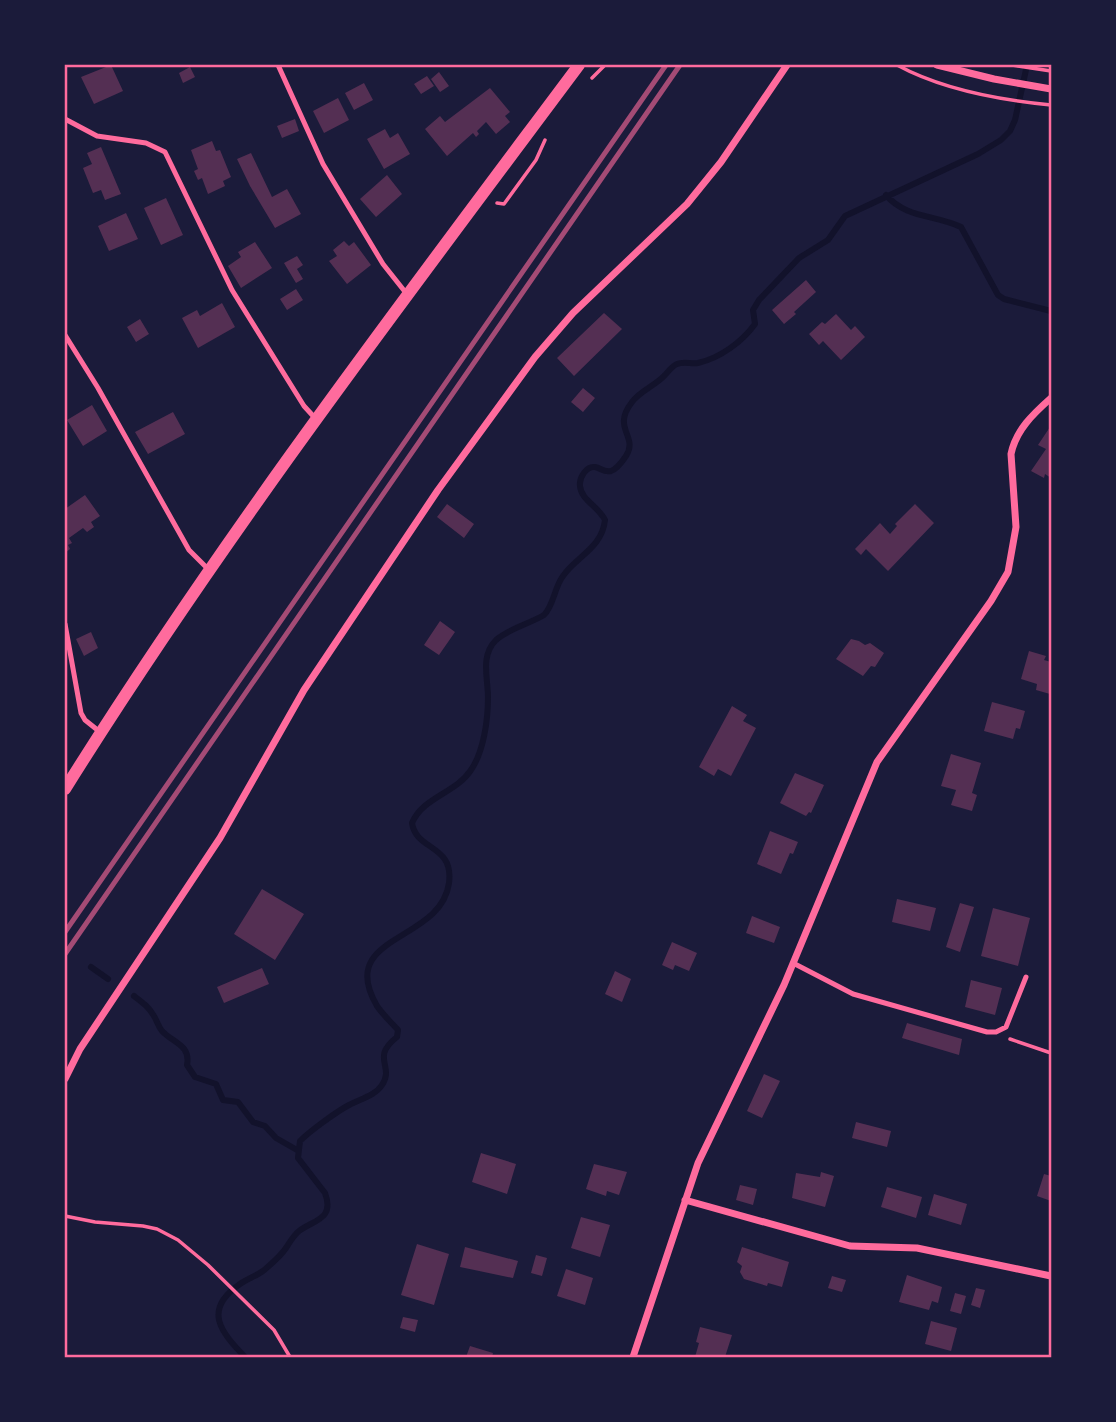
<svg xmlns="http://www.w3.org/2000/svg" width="1116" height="1422" font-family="'DM Sans',sans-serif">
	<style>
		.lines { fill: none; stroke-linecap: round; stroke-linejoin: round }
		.stream { stroke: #12122b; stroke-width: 6 }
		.building { fill: #542f53 }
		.path { stroke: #ff6b9d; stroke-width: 3.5 }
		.service { stroke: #ff6b9d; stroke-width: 5 }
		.minor { stroke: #ff6b9d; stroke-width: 7 }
		.tertiary { stroke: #ff6b9d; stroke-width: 12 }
		.rail { stroke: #a44b75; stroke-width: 5 }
		.neatline { fill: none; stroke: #ff6b9d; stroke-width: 2.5 }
	</style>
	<rect width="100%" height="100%" fill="#1b1b3a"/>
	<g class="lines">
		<!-- stream -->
		<path class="stream" d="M886,195C905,218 936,215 961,227L998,295L1004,299L1051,311
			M91,967L108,979
			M134,996C142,1002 149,1007 154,1016C157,1021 158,1026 162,1031C173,1043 191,1045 187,1065L195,1077L216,1084L223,1100L238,1102L253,1122L265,1126L276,1138L297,1150
			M245,1357C221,1332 202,1310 240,1284C247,1279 256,1276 263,1271C271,1264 280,1257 286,1248C290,1242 293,1236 299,1231C313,1220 335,1220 325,1193L298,1158L300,1141C310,1131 336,1112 349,1105C360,1099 375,1096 382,1085C395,1066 370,1058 397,1037L398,1030C391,1022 383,1015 377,1006C335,934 441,943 449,883C454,844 416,851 412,823C423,797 456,793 471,770C484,751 488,719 488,697C488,678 480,656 496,640C508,629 529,624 544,615C554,605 554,588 563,576C577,556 602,548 605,520C599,507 581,500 580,486C579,478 586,466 595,467C601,468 604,473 611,471C617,469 622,462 626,456C639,436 611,429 632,402C641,390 655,386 665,375C669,371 672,366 677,364C683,361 691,364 698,363C720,358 742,342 755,324L753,310L759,300L799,258L828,240L845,216L978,154L1001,140L1010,131L1015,120L1027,65"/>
	</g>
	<!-- building -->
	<path class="building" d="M111,65L123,91L94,104L81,77Z
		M190,67L195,77L183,83L179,73Z
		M439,72L449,86L440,92L431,79Z
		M427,76L434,86L421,94L414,84Z
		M364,83L373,100L354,110L345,93Z
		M490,88L510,112L505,116L510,122L496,134L486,122L477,131L479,134L476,137L473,133L447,156L425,129L440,116L445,122Z
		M338,98L349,120L324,133L313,111Z
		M295,119L299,131L282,138L277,126Z
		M385,129L390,138L398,133L410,154L384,169L367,139Z
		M212,141L216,151L220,150L231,177L223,181L225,186L208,194L202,178L198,180L194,171L198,169L191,150Z
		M101,147L121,194L105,200L101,190L93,193L83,168L92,164L87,153Z
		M251,153L272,197L287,189L301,214L275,228L250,186L237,159Z
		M387,175L402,194L376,217L360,199Z
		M166,198L183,235L161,245L144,208Z
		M126,213L138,239L109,251L98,226Z
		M344,241L349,246L354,242L371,265L347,284L329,261L337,256L333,250Z
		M255,242L272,268L241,288L228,266L241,257L238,252Z
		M297,256L303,265L297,269L303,279L296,283L284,263Z
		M806,280L816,292L794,312L796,314L784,324L772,310Z
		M296,289L303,300L287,310L280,299Z
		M222,303L235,327L198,348L182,318L197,310L200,316Z
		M604,313L622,329L574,376L557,358Z
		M836,314L851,330L855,326L865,337L841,360L823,341L819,345L809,334L822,322L825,324Z
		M140,319L149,334L136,342L127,327Z
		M583,388L595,398L583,412L571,402Z
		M92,405L107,431L83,446L67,420Z
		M173,412L185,434L148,454L135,432Z
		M1050,427L1051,478L1045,474L1044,478L1031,471L1046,449L1038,445Z
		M85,495L100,516L91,522L94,527L87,532L83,528L69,538L72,543L68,545L70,549L65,553V509Z
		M447,504L474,524L464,538L437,517Z
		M915,504L934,523L888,571L866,549L861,555L855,549L880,523L890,534L897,526L895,524Z
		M440,621L455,632L439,655L424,645Z
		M91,632L98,648L84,656L76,639Z
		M851,639L859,641L865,645L870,643L884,653L875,667L871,666L863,676L836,659Z
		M1029,651L1046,656L1044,660L1051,662L1050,694L1036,690L1037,684L1021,679Z
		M992,702L1025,711L1020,729L1016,728L1013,739L984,731Z
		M732,706L747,715L743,721L756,728L731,776L718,769L714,776L699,767Z
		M951,754L981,763L972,793L977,795L972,811L951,805L956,790L941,786Z
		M795,773L824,785L811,813L809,812L806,816L780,803Z
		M770,831L798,842L793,854L790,853L781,874L757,864Z
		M262,889L304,914L275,960L234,934Z
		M897,899L936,908L930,931L892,922Z
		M960,903L974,907L960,952L946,947Z
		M993,908L1030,918L1018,966L981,956Z
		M752,916L780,927L774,943L746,933Z
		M672,942L697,953L689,971L675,965L673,970L662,965Z
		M262,968L269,984L224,1003L217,987Z
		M615,971L631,979L622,1002L605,994Z
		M971,980L1002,988L995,1015L965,1007Z
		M907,1023L962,1039L959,1055L902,1038Z
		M764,1074L780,1081L762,1118L747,1111Z
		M856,1122L891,1131L887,1147L852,1138Z
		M481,1153L516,1164L507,1194L472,1182Z
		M594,1164L627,1172L619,1195L607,1191L606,1196L586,1189Z
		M821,1172L834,1176L825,1207L792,1198L796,1173L820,1177Z
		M1044,1174L1051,1176V1201L1037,1196Z
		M740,1185L757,1189L753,1205L736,1200Z
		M887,1187L922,1197L916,1218L881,1207Z
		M934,1194L967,1204L961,1225L928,1215Z
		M581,1217L610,1225L600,1257L571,1248Z
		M417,1244L449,1254L434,1305L401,1295Z
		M465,1247L518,1261L513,1278L460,1267Z
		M742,1247L789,1262L782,1287L768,1283L767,1286L744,1279L740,1272L742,1266L737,1262Z
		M536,1255L547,1258L542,1276L531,1273Z
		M566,1269L593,1278L585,1305L557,1296Z
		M907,1275L942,1287L938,1303L932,1301L929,1310L899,1302Z
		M832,1276L846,1280L842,1292L828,1288Z
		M976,1288L985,1290L980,1308L971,1305Z
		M955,1293L966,1296L961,1314L950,1311Z
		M403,1317L418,1320L415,1332L400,1328Z
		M931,1321L957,1328L951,1351L925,1344Z
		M700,1327L732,1335L725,1357H695L699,1343L696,1342Z
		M470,1346L493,1353L492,1357H466Z"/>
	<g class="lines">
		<!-- path -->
		<path class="path" d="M897,65C943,90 999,100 1051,105
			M1012,65L1051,71
			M592,78L605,65
			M497,203L504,204L536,160L545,140
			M1010,1039L1051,1053
			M65,1216L95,1222L143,1226L157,1229L178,1240L208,1265L274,1330L290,1357"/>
		<!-- service -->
		<path class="service" d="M278,65L323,164L383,264L406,293
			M65,119L97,136L146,143L165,152L232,290L304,406L315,418
			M65,335L98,388L189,550L209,570
			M65,624L81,713L85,720L100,732
			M793,963L853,994L987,1032H996L1006,1027L1026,977"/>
		<!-- minor -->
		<path class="minor" d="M937,65L994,79L1051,89
			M65,1079L80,1049L220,838L304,690L438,490L535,357L573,313L687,204L721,162L787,65
			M685,1200L850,1246L917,1248L1051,1276
			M633,1357L698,1163L784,985L877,762L991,601L1008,572L1016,527L1011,454C1016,430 1033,414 1051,398"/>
		<!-- tertiary -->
		<path class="tertiary" d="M65,789C222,538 402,302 579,65"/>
		<!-- rail -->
		<path class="rail" d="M65,932L666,65
			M65,954L680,65"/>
	</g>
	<!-- border -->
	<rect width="1116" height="1422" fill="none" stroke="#1b1b3a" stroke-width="133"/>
	<rect x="66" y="66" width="984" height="1290" class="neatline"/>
</svg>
